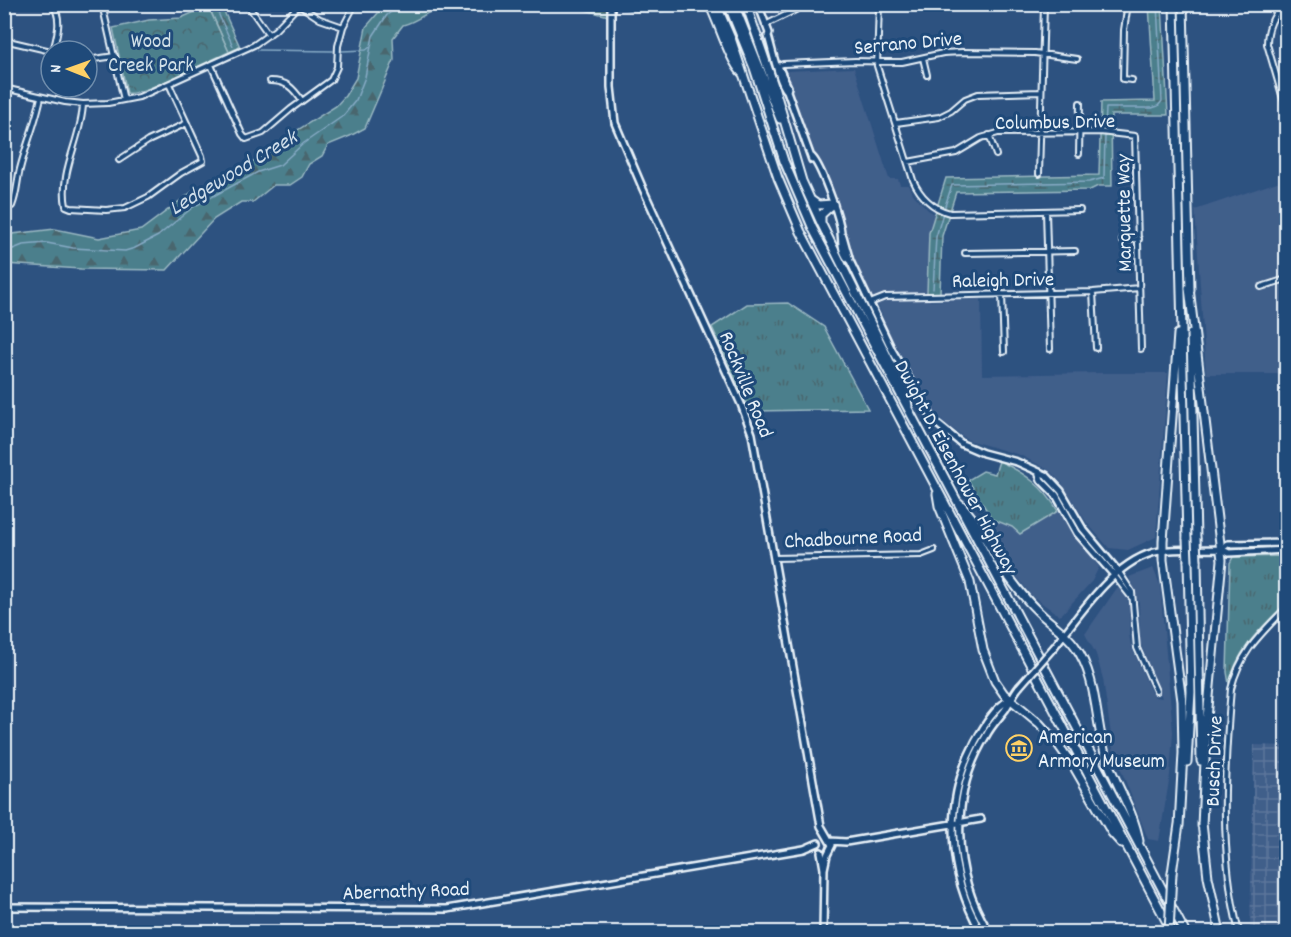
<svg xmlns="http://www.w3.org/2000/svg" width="1291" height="937" font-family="Dekko,sans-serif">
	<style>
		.built { fill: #415e8a }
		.industrial { fill: url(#industrial-grid) }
		.grass { fill: url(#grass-tufts); stroke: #9ab8c2; stroke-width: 1.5 }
		.forest { fill: url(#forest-firs); stroke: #9ab8c2; stroke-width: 1.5 }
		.wetland { fill: url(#wetland-marsh); stroke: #9ab8c2; stroke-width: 1.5 }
		.park { fill: url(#park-crowns); stroke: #9ab8c2; stroke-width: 1.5 }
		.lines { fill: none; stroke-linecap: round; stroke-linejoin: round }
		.stream { stroke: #87abc6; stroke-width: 1.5 }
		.street-casing { stroke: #e8f1f8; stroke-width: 8 }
		.secondary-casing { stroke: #e8f1f8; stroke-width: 10 }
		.highway-casing { stroke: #e8f1f8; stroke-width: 11 }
		.street { stroke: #1f4a7a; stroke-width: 4 }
		.secondary { stroke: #1f4a7a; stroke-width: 5 }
		.highway { stroke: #1f4a7a; stroke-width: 7 }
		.secondary-bridge-casing { stroke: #e8f1f8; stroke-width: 10; stroke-linecap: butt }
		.highway-bridge-casing { stroke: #e8f1f8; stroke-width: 11; stroke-linecap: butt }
		.secondary-bridge { stroke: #1f4a7a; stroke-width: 5 }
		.highway-bridge { stroke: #1f4a7a; stroke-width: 7 }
		.labels { text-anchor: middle; stroke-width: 6; stroke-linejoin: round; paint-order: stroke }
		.park-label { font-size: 21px; fill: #d1e0e8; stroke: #1f4a7a }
		.street-label { font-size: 21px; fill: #e8f1f8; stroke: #1f4a7a }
		.poi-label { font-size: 21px; fill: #e8f1f8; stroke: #1f4a7a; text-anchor: start }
		.water-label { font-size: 22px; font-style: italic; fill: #d0dfeb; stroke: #1f4a7a }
	</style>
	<defs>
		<pattern id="industrial-grid" width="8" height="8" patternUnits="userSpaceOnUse" patternTransform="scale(1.5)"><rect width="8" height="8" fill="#415e8a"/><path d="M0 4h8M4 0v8" fill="none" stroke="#5c769b"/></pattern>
		<pattern id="grass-tufts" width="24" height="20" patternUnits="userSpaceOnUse" patternTransform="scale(1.5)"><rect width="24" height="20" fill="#4c7f8c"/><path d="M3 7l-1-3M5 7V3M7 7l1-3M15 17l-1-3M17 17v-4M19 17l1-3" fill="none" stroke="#49666e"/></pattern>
		<pattern id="forest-firs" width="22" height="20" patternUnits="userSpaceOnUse" patternTransform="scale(1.5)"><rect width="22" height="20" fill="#4c7f8c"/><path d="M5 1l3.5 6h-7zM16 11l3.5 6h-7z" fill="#49666e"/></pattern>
		<pattern id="wetland-marsh" width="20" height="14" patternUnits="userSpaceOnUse" patternTransform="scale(1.5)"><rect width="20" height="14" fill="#4c7f8c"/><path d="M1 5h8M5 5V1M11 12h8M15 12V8" fill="none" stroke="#49666e"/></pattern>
		<pattern id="park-crowns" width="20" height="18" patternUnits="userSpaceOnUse" patternTransform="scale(1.5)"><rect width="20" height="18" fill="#4c7f8c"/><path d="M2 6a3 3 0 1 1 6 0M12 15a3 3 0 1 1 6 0" fill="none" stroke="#49666e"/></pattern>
	</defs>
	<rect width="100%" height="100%" fill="#2d5280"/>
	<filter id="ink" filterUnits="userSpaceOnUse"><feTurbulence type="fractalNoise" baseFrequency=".0167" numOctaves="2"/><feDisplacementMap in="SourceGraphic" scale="12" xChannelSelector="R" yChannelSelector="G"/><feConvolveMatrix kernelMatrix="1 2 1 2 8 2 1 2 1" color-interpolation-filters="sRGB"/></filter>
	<g filter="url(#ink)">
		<!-- built -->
		<path class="built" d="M854,68L889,179H898L900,185H908L914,195L928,210L935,214L929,233L927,293L930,301L981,299L982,375L1101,373H1168L1156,537L1128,550L1109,548L1087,523L1062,483L1049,470L1020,455L968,440L945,423L936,413L891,337L879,308L868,292L850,254L841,209L816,159L786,76L788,71Z
			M1286,179V374H1206L1195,210Z
			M985,510L992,519L1012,527L1020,533L1058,511L1099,567L1092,581L1060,616L1032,596L1011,569L979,513Z
			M1153,568L1160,585L1173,732L1170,775L1159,841L1148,839L1113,749L1103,679L1096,654L1085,634L1117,588L1123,590L1130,607L1129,634L1131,646L1151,692L1155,697L1162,698L1140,642L1139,603L1129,577Z"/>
		<!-- industrial -->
		<path class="industrial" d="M1254,745L1286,746V932H1250Z"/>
		<!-- grass -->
		<path class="grass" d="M788,303L824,327L868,409L750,411L712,327L747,304Z
			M999,461C1025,473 1044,487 1058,511L1020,534L1012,527L992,519L968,480L983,471L995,474Z
			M1286,556V603C1262,627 1237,649 1229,684L1227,672L1230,563L1233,557Z"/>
		<!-- forest -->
		<path class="forest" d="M208,5H221L240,47L229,52Z
			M385,5H607L609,16C587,11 567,3 544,7L442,6C428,11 417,22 403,25L393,38L394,60L365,128L350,136L328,145L322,156L309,164L302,177L290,185H274L253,202H241L214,219L167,270L81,269L5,264L4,235L55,229L99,238L141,230L192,192L271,152L296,131L336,106L345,96L356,78L366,27Z"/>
		<!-- wetland -->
		<path class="wetland" d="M1149,5H1162L1168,115H1111L1112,186H1098L1090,190L956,192L942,236L940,293H927L929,233L946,178L1099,175L1101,102L1155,101Z"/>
		<!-- park -->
		<path class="park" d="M208,6L229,52C212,59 140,97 127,93L113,28L149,20L181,18Z"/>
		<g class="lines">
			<!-- stream -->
			<path class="stream" d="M214,4L233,46
				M602,4C634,12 662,17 693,4
				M258,50L333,51
				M342,51L366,50L370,47
				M1105,130L1106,108H1152L1158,106L1162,101L1157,4
				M944,209L952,185L1089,182L1104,178L1105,135
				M4,247L13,249L23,245L47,243L73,248L125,251L135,248L158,236L193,207L258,172L280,165L304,143L343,116L356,100L365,77L373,36L387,15L402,4
				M933,289L936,237L943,213"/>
			<!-- street casing -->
			<g class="street-casing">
				<path id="street" d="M52,4C63,18 57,36 53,51
					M102,4L124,100
					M247,4L269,35
					M879,4L877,66L913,180C920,196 933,209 950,213L1080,210
					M966,4L1090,7
					M1128,4L1124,30L1123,79L1132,80
					M1284,4C1273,15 1267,29 1267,44L1286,109
					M299,5L320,19L343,27
					M765,25L808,4
					M4,40L51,51
					M923,58L927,75
					M87,60L115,56
					M211,65L242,134L246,139L263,133L291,109L331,80L337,67L338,46L343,27L355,4
					M778,66L783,64L855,61L902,62L943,53L962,52L1035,53L1077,59
					M270,81C287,81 293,88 302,101
					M4,88L65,102L83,104L108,103L139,97L254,45L275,30L300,4
					M83,104C82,138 59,170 66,206L71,208L106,210L125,208L148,197L181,173L203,161L202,156L169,84
					M896,123L939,117L951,111L965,99L978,94L1040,92
					M989,135L996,155
					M1079,154L1080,103
					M119,160L148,141L187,123
					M908,162L956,153L981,138L998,133L1100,132L1135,136L1141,349
					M1039,174L1044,6
					M4,207L12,206C17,194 17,181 20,169C26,145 36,122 41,97
					M1046,211L1050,349
					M1122,240L1139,239
					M965,253L1075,251
					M1261,287L1286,279
					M1093,292L1096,348
					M1002,294L1004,352
					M870,303L885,297L1093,292L1139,288
					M774,558L921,555L934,550
					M1119,572L1132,592L1137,648L1156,691
					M1114,575L1131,597
					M1239,932C1219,855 1224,768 1231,689C1240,652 1261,634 1286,608"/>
			</g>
			<!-- secondary casing -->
			<g class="secondary-casing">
				<path id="secondary" d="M611,4V87L615,123L643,189L741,404L752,434L821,826L832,845L827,855L824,869
					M758,4L769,33L768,36C772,49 779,83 787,91
					M778,66L788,87L787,91L812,160
					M812,157C821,166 837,211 840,226C843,238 839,252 850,261L892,350L935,422L962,444L983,453L1017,462L1046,475L1061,491L1083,529L1118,571
					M843,236L850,261
					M1039,474L1041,480L1056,495L1077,533L1114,575
					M1221,549L1228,544L1286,543
					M1055,646C1081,613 1116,558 1160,551C1180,548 1201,550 1221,549L1229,553L1286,550
					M830,841L846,842L981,819
					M821,852L824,869L823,932
					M4,907L447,909L804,849L818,843
					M981,932C947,873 943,802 975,742C984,726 994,708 1010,699
					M989,932C952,873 949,796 986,736C991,726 998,719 1005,710C1010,703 1013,694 1019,687"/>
			</g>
			<!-- highway casing -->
			<g class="highway-casing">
				<path id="highway" d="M709,4C719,23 729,60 742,73
					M716,4L732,41L778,178L801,232L1170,928
					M728,4L754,68L784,161L813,229L1185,932
					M734,4L780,119
					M746,4L774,86L802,181L822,225L906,394L908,406
					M1174,4L1187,539
					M1183,4L1190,290
					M811,200L818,205L833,204
					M821,222V215L833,204
					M1189,288L1222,560L1207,718L1202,826
					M1178,334L1163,541V560L1182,701L1183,753L1179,826
					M1191,334L1196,538
					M937,494L939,506L970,582L983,650L995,681L1004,694L1039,723L1057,743L1074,767L1112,833L1122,844
					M958,502C976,517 992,553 1006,573C1017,588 1028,603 1042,615C1053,625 1067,634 1075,646C1099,680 1094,722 1107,760C1117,787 1134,812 1139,841
					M1197,561L1201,761
					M1187,762L1191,692L1188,561
					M1202,823L1208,877L1220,932
					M1172,873L1179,824"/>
			</g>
			<!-- street -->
			<use href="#street" class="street"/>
			<!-- secondary -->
			<use href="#secondary" class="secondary"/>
			<!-- highway -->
			<use href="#highway" class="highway"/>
			<!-- secondary-bridge casing -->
			<g class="secondary-bridge-casing">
				<path id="secondary-bridge" d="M1019,687L1055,646"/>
			</g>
			<!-- highway-bridge casing -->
			<g class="highway-bridge-casing">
				<path id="highway-bridge" d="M1196,538L1197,561
					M1187,539L1188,561
					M1169,932L1172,873"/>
			</g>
			<!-- secondary-bridge -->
			<use href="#secondary-bridge" class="secondary-bridge"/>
			<!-- highway-bridge -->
			<use href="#highway-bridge" class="highway-bridge"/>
		</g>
	</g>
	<!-- icons -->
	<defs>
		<g id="museum-ring" transform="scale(1.35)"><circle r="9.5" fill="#1f4a7a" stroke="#ffd166" stroke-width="1.5"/><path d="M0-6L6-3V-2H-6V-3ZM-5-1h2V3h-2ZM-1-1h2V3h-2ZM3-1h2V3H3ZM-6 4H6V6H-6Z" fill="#ffd166"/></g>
	</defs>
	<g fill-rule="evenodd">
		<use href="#museum-ring" x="1019" y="748"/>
	</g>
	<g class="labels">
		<!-- park labels -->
		<g class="park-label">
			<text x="151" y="47">Wood<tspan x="151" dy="24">Creek Park</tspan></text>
		</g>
		<!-- street labels -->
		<g class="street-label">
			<text transform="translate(908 42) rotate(-5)" y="7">Serrano Drive</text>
			<text transform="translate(1055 121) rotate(-1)" y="7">Columbus Drive</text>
			<text transform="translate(1123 213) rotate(-91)" y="7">Marquette Way</text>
			<text transform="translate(1003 279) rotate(-1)" y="7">Raleigh Drive</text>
			<text transform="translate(747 384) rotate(68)" y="7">Rockville Road</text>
			<text transform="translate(957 467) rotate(62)" y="7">Dwight D. Eisenhower Highway</text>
			<text transform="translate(853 537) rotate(-3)" y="7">Chadbourne Road</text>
			<text transform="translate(1213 761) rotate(-88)" y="7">Busch Drive</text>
			<text transform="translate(406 890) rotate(-2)" y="7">Abernathy Road</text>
		</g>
		<!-- poi labels -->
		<g class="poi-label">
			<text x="1038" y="743">American<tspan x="1038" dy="24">Armory Museum</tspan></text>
		</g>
		<!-- water labels -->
		<g class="water-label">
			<text transform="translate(232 171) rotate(-31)" y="8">Ledgewood Creek</text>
		</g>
	</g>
	<!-- margin -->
	<rect width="1291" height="937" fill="none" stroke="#1f4a7a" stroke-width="24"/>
	<rect x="12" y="12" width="1267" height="913" fill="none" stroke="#e8f1f8" stroke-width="2" filter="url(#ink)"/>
	<!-- north arrow -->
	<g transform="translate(69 69) rotate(271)"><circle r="28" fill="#1f4a7a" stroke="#6f8dac" stroke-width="1.5"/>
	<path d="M0-4.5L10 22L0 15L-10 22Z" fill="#ffd166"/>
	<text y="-9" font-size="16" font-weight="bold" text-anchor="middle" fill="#e8f1f8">N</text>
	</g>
</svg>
